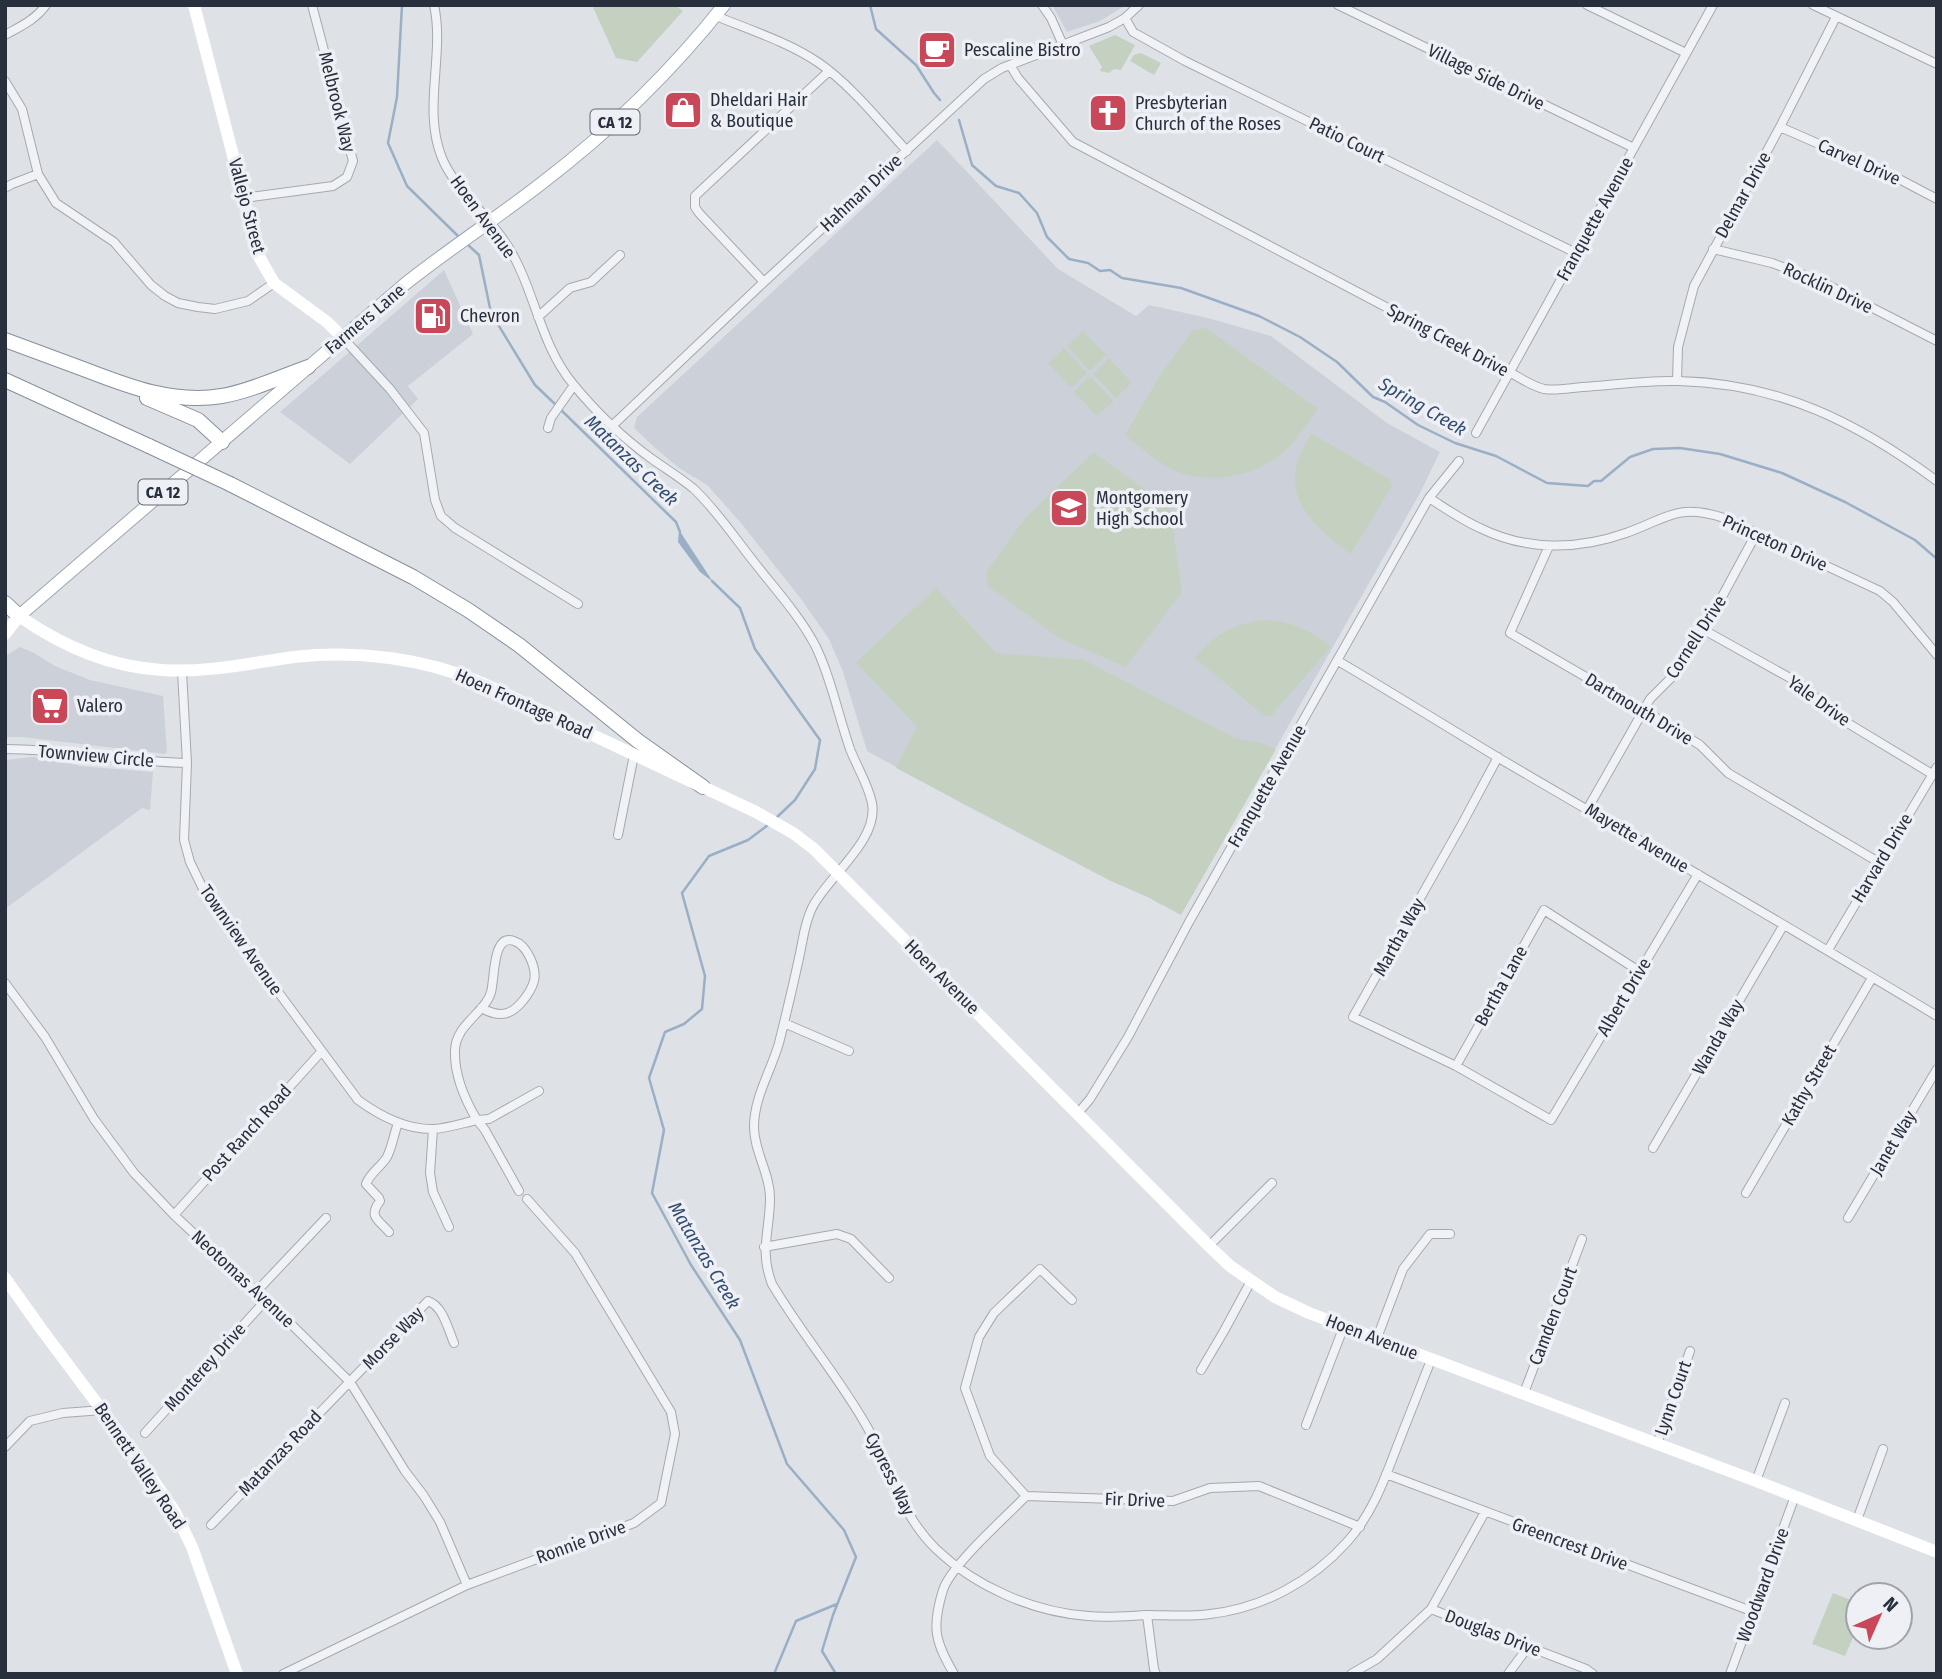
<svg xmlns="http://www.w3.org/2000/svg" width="1942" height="1679" font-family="'Fira Sans Condensed',sans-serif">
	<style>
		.built { fill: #ccd1d9 }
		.green { fill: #c4d1c0 }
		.water { fill: #9aafc6 }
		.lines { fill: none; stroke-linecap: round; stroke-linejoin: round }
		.stream { stroke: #9aafc6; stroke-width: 2.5 }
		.street-casing { stroke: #a4a9b1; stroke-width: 10 }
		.primary-casing { stroke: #9ea6b2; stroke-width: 14 }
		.highway-casing { stroke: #868f9d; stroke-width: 16 }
		.street { stroke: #f1f2f6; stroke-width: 8 }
		.secondary { stroke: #fff; stroke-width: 12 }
		.primary { stroke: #fff; stroke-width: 12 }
		.highway { stroke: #fff; stroke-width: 14 }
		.highway-bridge-casing { stroke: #868f9d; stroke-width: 16; stroke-linecap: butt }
		.highway-bridge { stroke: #fff; stroke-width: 14 }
		.labels { text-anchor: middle; stroke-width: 7; stroke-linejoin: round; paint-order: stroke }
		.shield { fill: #eef0f5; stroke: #636974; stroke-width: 2 }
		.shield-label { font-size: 16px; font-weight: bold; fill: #282f3d }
		.poi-label { font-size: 18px; fill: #282f3d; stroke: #eef0f5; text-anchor: start }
		.street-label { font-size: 18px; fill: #282f3d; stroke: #eef0f5 }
		.water-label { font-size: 19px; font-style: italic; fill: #344d70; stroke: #eef0f5 }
	</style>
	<rect width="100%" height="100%" fill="#dee2e7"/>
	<!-- built -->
	<path class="built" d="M1052,5H1126L1100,21L1067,32Z
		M937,140L1058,269L1136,316L1149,305L1208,318L1271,336L1387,423L1440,452L1420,493L1192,896L1161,905L1150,898L1111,881L963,804L867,751L843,672L829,639L801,599L741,523L707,485L679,468L653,446L634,428L637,417Z
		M444,270L473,334L408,386L418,399L350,464L280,412Z
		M20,647L34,653L55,666L90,680L163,696L167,752L165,754L22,737H5V656Z
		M33,757L63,761L80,766L153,772L150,810L142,808L5,909V760Z"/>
	<!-- green -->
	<path class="green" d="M592,5H675L683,11L637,62L616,58Z
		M1115,35L1135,45L1121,70L1114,69L1109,73L1100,71L1102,67L1089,46Z
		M1141,53L1161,63L1154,75L1130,61L1134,55Z
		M1206,328L1318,409C1306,425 1293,446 1276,458C1250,477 1209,484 1178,472C1159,464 1141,448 1125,435L1160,375L1193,330Z
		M1083,331L1106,355L1090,371L1067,346Z
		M1064,348L1087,373L1071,388L1048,363Z
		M1109,358L1132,383L1116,398L1093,374Z
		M1090,376L1114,401L1097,416L1074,392Z
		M1311,433L1389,479L1392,486L1351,554C1326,537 1292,509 1295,475C1296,460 1304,446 1311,433Z
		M1094,452L1170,508L1182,592L1126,667L1059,638L988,586L986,572L1026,517Z
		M936,588L996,653L1084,660L1235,738L1264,744L1276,749L1181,915L1150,898L1111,881L896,768L917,727L856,662Z
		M1264,620C1291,621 1311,630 1331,647L1271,716H1264L1195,658C1212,635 1236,623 1264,620Z
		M1833,1593L1858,1603V1626L1845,1656L1812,1644Z"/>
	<!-- water -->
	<path class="water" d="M679,530L713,582L700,572L678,542Z"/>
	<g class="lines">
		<!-- stream -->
		<path class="stream" d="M402,5L397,97L388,143L407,186L459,237
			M870,5L876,29L916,65L934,93L940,100
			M959,120L972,165L996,186L1019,193L1037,213L1047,237L1069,259L1088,263L1100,271L1110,270L1122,278L1181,288L1259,316L1300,337L1337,362L1373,397L1385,402L1418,425L1455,443L1496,456L1547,483L1588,486L1594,481H1601L1630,457L1653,449L1680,448L1720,454L1782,473L1845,502L1915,540L1937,559
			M467,244L479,255L491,313L535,385L556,405
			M561,410L676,522L680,532
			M712,581L740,608L755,649L820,740L815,769L795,800L776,818
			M768,825L748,840L709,856L682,893L705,976L702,1009L684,1024L665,1032L649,1078L664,1130L652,1193L691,1265L740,1340L787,1464L844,1530L856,1557L833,1615L822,1651L836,1674
			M774,1674L796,1621L837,1604"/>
		<!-- street casing -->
		<g class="street-casing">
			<path id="street" d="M434,5C445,55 422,109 442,158C454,188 489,216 507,245C535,288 539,343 573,384C595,411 623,438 652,459C666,469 681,478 694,489C717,511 735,538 754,562C775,589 799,615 815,645C831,677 838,715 850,749C857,767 868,784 872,803C879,841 827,877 812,908C804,924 803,941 799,958C793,986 786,1015 779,1043C771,1071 754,1097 754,1127C754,1152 770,1173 770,1198C770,1231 759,1250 772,1284C801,1333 838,1376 866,1425C890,1467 900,1514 936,1549C976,1587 1033,1612 1088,1616C1107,1618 1127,1616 1146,1615C1167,1615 1189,1617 1210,1614C1263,1608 1312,1581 1347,1542C1373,1513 1385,1478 1398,1444C1409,1416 1420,1388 1431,1360
				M1042,5L1051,18L1063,45
				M1338,5L1634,148
				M1587,5L1686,53
				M1813,5L1937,64
				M716,16C750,30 788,42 819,63C852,86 879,121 907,151
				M1125,18L1133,32L1185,61L1576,253
				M5,35C21,26 35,20 46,5
				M1010,65L1018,78L1073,142L1511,373C1522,379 1532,386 1544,389C1556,391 1570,388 1582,387C1613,385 1646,380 1678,381C1779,383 1857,422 1937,481
				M5,81L22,109L38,174L56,203L114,242L151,285L165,296L178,303L198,307L215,309L248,301L274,283
				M1780,127L1899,179L1937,199
				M5,188L12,184L38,174
				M244,198L333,186L347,177L353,161L312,5
				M1713,249L1772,263L1820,281L1937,341
				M764,282L699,213L695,207V196L829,71
				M538,317L570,288L591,282L620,255
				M342,337L390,389L424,433L435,500L441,516L455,528L578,604
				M1677,381L1678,347L1694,286L1780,127L1836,17
				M613,425L764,282L984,79L1002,68L1109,27L1125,18L1139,5
				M548,428L551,418L574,385
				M1476,433L1713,5
				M1429,498C1445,508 1462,520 1480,528C1526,551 1578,550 1626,533C1668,518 1677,503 1724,518L1880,591L1893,602L1937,655
				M1549,546L1510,633L1655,717L1700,745L1728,773L1880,863
				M1704,630L1799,683L1836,716L1932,774
				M1338,661C1391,692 1444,725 1497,757C1644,843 1791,928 1937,1016
				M182,671L187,763L184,840L190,862L205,893L358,1100C380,1116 406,1130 434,1129C448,1128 463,1123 477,1120L485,1130L519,1191
				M5,749C66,749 126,762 187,763
				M1498,757L1462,824L1353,1017L1456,1066L1551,1120L1698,874
				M1588,808L1650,699L1674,675L1704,630L1756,534
				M618,835L634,755
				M1828,950L1937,767
				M5,983L45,1037L94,1119L134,1173L174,1215L293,1326L350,1382L405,1471L424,1496L440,1522L467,1585
				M481,1008C489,1012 498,1016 507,1013C518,1010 531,992 534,981C537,968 527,945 514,941C492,933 495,979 491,992C486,1012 456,1024 455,1050C454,1074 465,1100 477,1120L489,1119L539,1091
				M784,1023L849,1051
				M1456,1066L1544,910L1639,971
				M1078,1113L1090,1099L1128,1037L1189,922L1429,498L1459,461
				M433,1129L430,1173L433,1192L449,1227
				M1653,1148L1783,926
				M1746,1193L1872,978
				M174,1215L321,1052
				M1848,1218L1937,1069
				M389,1232C378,1219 368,1217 380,1201L379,1198L366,1184C370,1173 381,1167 387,1157C392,1147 394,1134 398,1123
				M1209,1246L1272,1183
				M764,1247L837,1234L851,1239L889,1278
				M256,1292L326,1218
				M1072,1300L1040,1269L994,1313L979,1337L965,1388L990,1456L1026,1496L1173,1501L1210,1488L1259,1486L1360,1527
				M1377,1338L1403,1269L1430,1234H1450
				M1201,1370L1224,1331L1251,1281
				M1524,1393L1582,1239
				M1306,1425L1344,1326
				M145,1433L265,1301
				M1657,1444L1690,1351
				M5,1447L30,1421L63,1413L103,1410
				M1386,1474L1754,1612
				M1756,1481L1785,1403
				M1857,1520L1883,1449
				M211,1525L428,1301C443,1306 448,1329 454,1343
				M1431,1609L1586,1669L1593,1674
				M1147,1615L1154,1669L1156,1674
				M283,1674L467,1585L634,1523L661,1503L675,1434L671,1412L575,1253L527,1199
				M954,1674C947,1662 939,1648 937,1634C935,1621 939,1603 943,1590C951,1565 1005,1518 1026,1496
				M1351,1674L1377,1659L1431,1609L1485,1512
				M1508,1674L1528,1647
				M1730,1674L1795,1496"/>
		</g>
		<!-- primary casing -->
		<g class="primary-casing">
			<path id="primary" d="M19,616L405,284C449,249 497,218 542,183C610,131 671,72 724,5"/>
		</g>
		<!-- highway casing -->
		<g class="highway-casing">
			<path id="highway" d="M5,340C32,350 59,360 86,370C130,387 174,404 222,396C251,391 280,377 308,367
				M5,380L149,446
				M147,398L198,420L222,442
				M230,484L413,577L468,610L519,645L638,741L703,787
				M5,603L19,616"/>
		</g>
		<!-- street -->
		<use href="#street" class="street"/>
		<!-- secondary -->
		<path class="secondary" d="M194,5L244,198L257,253L274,283L327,322L342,337
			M19,616C62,646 109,667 162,670C206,673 251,663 294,657C357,650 424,658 482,683L756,812L793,833L814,849L1209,1246L1230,1266L1275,1297L1309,1313L1756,1481L1937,1552
			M5,634L19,616
			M5,1278L42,1330L140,1461L175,1512L192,1547L237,1674"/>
		<!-- primary -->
		<use href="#primary" class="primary"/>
		<!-- highway -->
		<use href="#highway" class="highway"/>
		<!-- highway-bridge casing -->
		<g class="highway-bridge-casing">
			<path id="highway-bridge" d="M149,446L230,484"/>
		</g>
		<!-- highway-bridge -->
		<use href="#highway-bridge" class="highway-bridge"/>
	</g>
	<!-- icons -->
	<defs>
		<g id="cafe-square" transform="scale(2.0125)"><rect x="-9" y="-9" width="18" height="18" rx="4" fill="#c84758" stroke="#eef0f5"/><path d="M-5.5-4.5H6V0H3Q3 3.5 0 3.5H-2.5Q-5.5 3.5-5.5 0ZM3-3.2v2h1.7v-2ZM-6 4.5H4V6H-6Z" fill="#fff"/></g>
		<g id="shop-square" transform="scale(2.0125)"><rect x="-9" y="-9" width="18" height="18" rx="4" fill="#c84758" stroke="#eef0f5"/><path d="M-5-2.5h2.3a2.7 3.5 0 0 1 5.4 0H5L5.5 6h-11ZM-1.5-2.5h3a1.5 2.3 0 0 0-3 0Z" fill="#fff"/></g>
		<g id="church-square" transform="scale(2.0125)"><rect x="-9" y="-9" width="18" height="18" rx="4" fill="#c84758" stroke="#eef0f5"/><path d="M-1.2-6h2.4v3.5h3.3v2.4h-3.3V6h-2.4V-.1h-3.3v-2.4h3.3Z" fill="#fff"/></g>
		<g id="fuel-square" transform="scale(2.0125)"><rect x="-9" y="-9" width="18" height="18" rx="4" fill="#c84758" stroke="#eef0f5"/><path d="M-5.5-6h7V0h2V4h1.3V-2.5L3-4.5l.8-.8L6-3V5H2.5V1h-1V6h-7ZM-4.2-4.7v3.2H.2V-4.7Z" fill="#fff"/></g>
		<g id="school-square" transform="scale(2.0125)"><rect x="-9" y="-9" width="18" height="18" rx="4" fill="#c84758" stroke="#eef0f5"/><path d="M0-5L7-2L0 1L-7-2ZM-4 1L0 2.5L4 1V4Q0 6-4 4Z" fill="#fff"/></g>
		<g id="supermarket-square" transform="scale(2.0125)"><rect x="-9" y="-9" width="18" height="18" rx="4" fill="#c84758" stroke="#eef0f5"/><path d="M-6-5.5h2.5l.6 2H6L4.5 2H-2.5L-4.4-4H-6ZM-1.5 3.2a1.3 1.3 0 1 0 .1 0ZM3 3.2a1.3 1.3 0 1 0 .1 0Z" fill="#fff"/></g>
	</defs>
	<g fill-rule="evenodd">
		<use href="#cafe-square" x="937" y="50"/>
		<use href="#shop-square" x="683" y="110"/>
		<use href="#church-square" x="1108" y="113"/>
		<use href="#fuel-square" x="433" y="316"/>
		<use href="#school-square" x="1069" y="508"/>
		<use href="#supermarket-square" x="50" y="706"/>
	</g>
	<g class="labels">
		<!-- shield labels -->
		<g class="shield">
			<rect x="590.5" y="109.5" width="49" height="25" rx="5"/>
			<rect x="138.5" y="479.5" width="49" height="25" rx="5"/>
		</g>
		<g class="shield-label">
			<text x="615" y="128">CA 12</text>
			<text x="163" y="498">CA 12</text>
		</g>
		<!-- poi labels -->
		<g class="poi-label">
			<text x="964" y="56">Pescaline Bistro</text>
			<text x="710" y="106">Dheldari Hair<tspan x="710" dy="21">&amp; Boutique</tspan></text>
			<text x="1135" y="109">Presbyterian<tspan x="1135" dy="21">Church of the Roses</tspan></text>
			<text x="460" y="322">Chevron</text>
			<text x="1096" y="504">Montgomery<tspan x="1096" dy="21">High School</tspan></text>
			<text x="77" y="712">Valero</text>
		</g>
		<!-- street labels -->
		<g class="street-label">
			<text transform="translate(1486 77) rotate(26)" y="6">Village Side Drive</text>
			<text transform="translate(337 102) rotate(76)" y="6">Melbrook Way</text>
			<text transform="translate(1347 140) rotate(26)" y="6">Patio Court</text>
			<text transform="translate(1859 162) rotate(24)" y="6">Carvel Drive</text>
			<text transform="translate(861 193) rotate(-43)" y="6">Hahman Drive</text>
			<text transform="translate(1743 195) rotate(-61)" y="6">Delmar Drive</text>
			<text transform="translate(247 206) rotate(75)" y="6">Vallejo Street</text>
			<text transform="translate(483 217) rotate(54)" y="6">Hoen Avenue</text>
			<text transform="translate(1595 219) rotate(-61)" y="6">Franquette Avenue</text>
			<text transform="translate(1828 288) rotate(25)" y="6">Rocklin Drive</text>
			<text transform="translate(365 319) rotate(-40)" y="6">Farmers Lane</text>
			<text transform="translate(1448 340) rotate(28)" y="6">Spring Creek Drive</text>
			<text transform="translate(1775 543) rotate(24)" y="6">Princeton Drive</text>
			<text transform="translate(1696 637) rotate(-57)" y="6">Cornell Drive</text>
			<text transform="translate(1819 701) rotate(36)" y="6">Yale Drive</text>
			<text transform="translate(524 704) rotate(24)" y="6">Hoen Frontage Road</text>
			<text transform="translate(1639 709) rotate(31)" y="6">Dartmouth Drive</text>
			<text transform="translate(96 756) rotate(5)" y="6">Townview Circle</text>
			<text transform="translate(1267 786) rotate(-60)" y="6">Franquette Avenue</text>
			<text transform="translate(1637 838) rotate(31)" y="6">Mayette Avenue</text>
			<text transform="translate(1882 858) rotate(-59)" y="6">Harvard Drive</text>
			<text transform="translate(1399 937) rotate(-61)" y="6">Martha Way</text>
			<text transform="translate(241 940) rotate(55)" y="6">Townview Avenue</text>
			<text transform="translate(942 977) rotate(45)" y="6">Hoen Avenue</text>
			<text transform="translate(1501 986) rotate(-61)" y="6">Bertha Lane</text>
			<text transform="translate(1624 997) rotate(-59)" y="6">Albert Drive</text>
			<text transform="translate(1718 1037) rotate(-60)" y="6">Wanda Way</text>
			<text transform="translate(1809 1085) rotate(-60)" y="6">Kathy Street</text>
			<text transform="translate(247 1133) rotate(-48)" y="6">Post Ranch Road</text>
			<text transform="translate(1893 1143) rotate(-59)" y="6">Janet Way</text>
			<text transform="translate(243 1279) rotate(43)" y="6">Neotomas Avenue</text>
			<text transform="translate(1553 1316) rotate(-69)" y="6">Camden Court</text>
			<text transform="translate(1372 1337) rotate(21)" y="6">Hoen Avenue</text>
			<text transform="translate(393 1338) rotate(-46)" y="6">Morse Way</text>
			<text transform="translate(205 1367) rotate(-48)" y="6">Monterey Drive</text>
			<text transform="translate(1673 1398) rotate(-71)" y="6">Lynn Court</text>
			<text transform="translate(280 1453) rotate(-46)" y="6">Matanzas Road</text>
			<text transform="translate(140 1466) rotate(56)" y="6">Bennett Valley Road</text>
			<text transform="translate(890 1474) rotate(64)" y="6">Cypress Way</text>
			<text transform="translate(1135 1500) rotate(2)" y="6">Fir Drive</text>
			<text transform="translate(581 1542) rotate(-20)" y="6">Ronnie Drive</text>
			<text transform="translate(1570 1544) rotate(20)" y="6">Greencrest Drive</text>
			<text transform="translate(1763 1585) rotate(-70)" y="6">Woodward Drive</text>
			<text transform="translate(1493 1633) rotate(21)" y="6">Douglas Drive</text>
		</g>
		<!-- water labels -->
		<g class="water-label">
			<text transform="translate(1423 406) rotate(30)" y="7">Spring Creek</text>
			<text transform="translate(632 460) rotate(44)" y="7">Matanzas Creek</text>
			<text transform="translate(705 1255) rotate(59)" y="7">Matanzas Creek</text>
		</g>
	</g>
	<!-- border -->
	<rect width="1942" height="1679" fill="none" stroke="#282f3d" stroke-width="14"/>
	<!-- north arrow -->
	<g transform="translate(1879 1616) rotate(45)"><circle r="33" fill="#eef0f5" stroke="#9fa3ab" stroke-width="2"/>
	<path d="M0-5L12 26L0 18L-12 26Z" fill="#c84758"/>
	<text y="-10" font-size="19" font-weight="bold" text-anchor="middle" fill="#282f3d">N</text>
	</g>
</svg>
